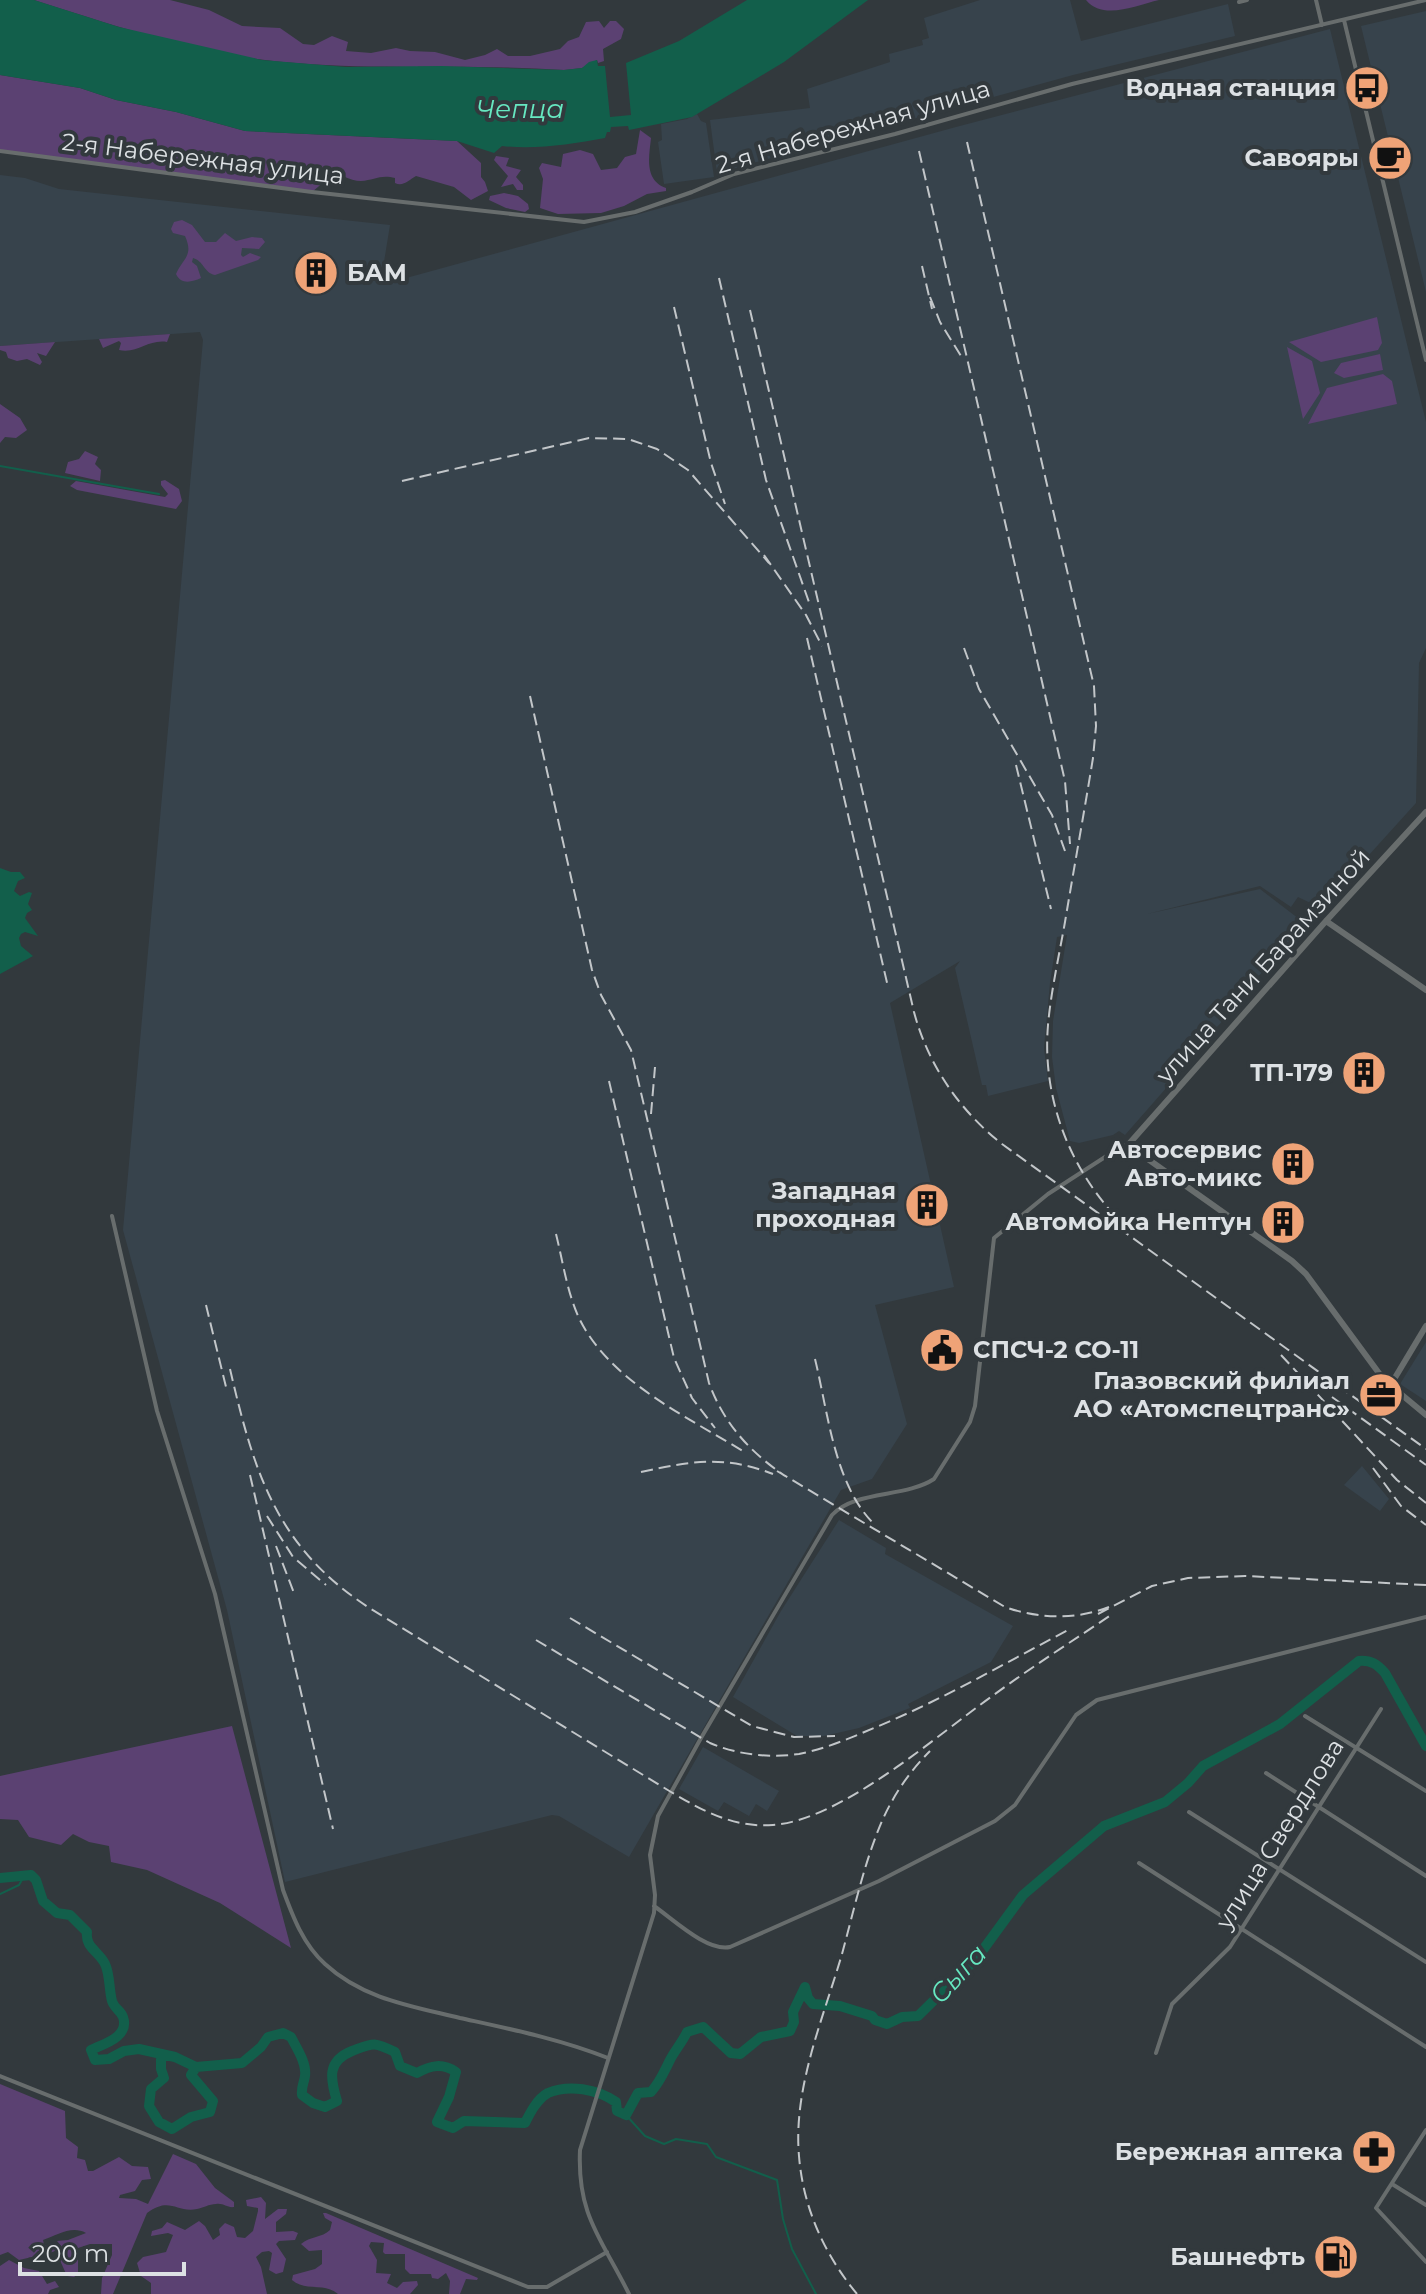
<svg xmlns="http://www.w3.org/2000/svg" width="1426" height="2294" font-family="Montserrat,sans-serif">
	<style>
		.built { fill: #37434c }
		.green { fill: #5b4172 }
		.water { fill: #125f4b }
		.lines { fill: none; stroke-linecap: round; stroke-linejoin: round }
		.stream { stroke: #125f4b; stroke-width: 2 }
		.river { stroke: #125f4b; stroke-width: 10 }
		.minor { stroke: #686d6d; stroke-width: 4 }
		.tertiary { stroke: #686d6d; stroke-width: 6 }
		.rail { stroke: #c2c6c9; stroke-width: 2; stroke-dasharray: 12 6; stroke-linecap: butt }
		.labels { text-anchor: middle; stroke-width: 8; stroke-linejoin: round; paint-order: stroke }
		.poi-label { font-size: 24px; font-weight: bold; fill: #dde1e4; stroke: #32393d; text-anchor: end }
		.street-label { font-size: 24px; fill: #dde1e4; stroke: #32393d }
		.water-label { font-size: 26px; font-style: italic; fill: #66e8c1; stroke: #32393d }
	</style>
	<rect width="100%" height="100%" fill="#32393d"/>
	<!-- built -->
	<path class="built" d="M980,0H1070L1081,41L1228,4L1235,36L1073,75L717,173L710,120L810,108L807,89L890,62L889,54L923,45L922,40L929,38L924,18Z
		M1426,11V292L1361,26Z
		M1330,29L1426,422V648L1419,663L1416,803L1321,908L1298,897L1291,907L1260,886L1147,914L1260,889L1307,925L1254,981L1257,985L1194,1051L1196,1054L1125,1135L1119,1131L1113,1135L1079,1143L1070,1141L1056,1088L1052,1057L1053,1021L1067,935L1057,937L1050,983L1044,1048L1048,1081L988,1096L986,1085H982L955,968L960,961L890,1003L954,1287L875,1305L907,1424L872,1479L841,1490L629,1857L559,1816L552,1815L285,1882L227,1610L123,1230L203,340L200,332L0,346V175L25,178L59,189L390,225L383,268L388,283L956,127Z
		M697,114L701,121L706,123L714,177L664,184L658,142L662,140L661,124L687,119Z
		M1426,1342V1401L1400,1384Z
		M1362,1466L1389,1499L1380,1511L1344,1485Z
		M839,1520L886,1548L885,1554L1013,1626L991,1662L908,1704L910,1708L859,1728L824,1736H797L733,1697L781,1611Z
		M703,1747L779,1791L767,1811L756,1804L749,1816L724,1802L718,1811L679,1789Z"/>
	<!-- green -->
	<path class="green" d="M34,0H170L209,10L242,26L280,28L303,44L314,45L332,36L348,42L346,51L371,53L396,48L410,51L435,52L465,60L485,55L497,49L508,56H530L560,49L568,41L579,37L586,22L599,21L604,28L610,21H616L624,29L621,39L603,49L604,61L598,63L597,60L582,68L564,70C464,63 364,72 265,60C189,51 106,23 34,0Z
		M1086,0H1159C1137,5 1103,21 1086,0Z
		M0,75L80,88L116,100L176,112L245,131L457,141L481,163V177L485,182L488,191L471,200L454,187L416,176C409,180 403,187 395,183V178C381,174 374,180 361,181C350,181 337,173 328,169L326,170L325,181L312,192L0,151Z
		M640,130L651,138C649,157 644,180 666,188V191L647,194L624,206L601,213L558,214L540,208L543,179L539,168L542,163L561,167L563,154L580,150L593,154L601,170L617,168L625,157L636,154Z
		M496,156L509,158L506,166L521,170L516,177L523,185V190H517L513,184L501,187L508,176L494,160Z
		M504,193L518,196L528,204L529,209L525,212L506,208L489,200L490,196Z
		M182,220L192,225L205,242H216L225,233L236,241L252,237L262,238L265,242L259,249L242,248L241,255L243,257L250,253L261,257L258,260L215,275C204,273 204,261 193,258L192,262L197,266L201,278C192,282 181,285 176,274C183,258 194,256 185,236L173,233L171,229L174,222Z
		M1377,317L1382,343L1378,350L1321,362L1289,342Z
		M170,334L167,342C148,339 138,354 119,350L121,343L119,341L103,348L99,339Z
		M55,342L46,356L37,353L42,362L40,365L27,359L17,361L8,358L6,352L0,350V346Z
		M1287,347L1312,361L1320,393L1303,419Z
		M1380,354L1383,370L1344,378L1334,373L1341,363Z
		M1383,374L1392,381L1397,404L1308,424L1327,388Z
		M0,404L20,418L27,430L16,438L5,437L0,443Z
		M85,451L98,457L95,464L101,470L100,481L65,473L68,462L79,459Z
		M165,480L179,489L182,501L176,509L77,490L70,486L76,481L165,497L168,494L161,485V481Z
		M232,1726L291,1948L220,1903L147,1870L111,1862L109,1846L89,1842L73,1834L61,1845L29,1837L18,1820L0,1819V1776Z
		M0,2084L65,2111L66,2138L78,2147L77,2158L85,2160L88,2171H93L119,2157L132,2166L148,2167L151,2179L142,2180L135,2191L120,2195L119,2198L136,2199L148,2204L173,2154L196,2164L215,2188L234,2202V2207C227,2208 224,2203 216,2204C209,2204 203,2208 197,2209C176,2213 170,2196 147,2213L113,2294H101L102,2278L112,2255V2244H90L78,2248V2274L74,2277L67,2276L59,2258L62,2247L57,2241L68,2240L86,2233C72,2225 57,2235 43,2240L44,2245L55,2248L56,2250C47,2256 46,2251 38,2251L32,2257L19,2260L8,2252L0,2255Z
		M261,2197L266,2203L265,2219L278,2209H287L286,2214L276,2222V2232L293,2231L298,2233L295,2240L279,2241L276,2244L286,2259L283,2272L276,2274L269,2270L272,2253L269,2251L262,2252L256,2257L261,2267L267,2294H151V2283L141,2276L137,2263L143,2257L166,2252L173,2235L168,2233L151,2236L152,2231L162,2228L167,2222L185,2230L199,2221L205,2226L213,2240L220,2235L219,2229L225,2223L234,2227L237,2237L245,2238L253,2231L258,2211V2208L247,2206L246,2200Z
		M323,2213H326L478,2278L477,2280L466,2279L460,2294H449L450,2281L446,2273L438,2279L432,2278L431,2274H410L405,2269V2254H385L383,2252L384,2243L371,2242L369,2246L377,2260L376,2273L391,2274L387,2283L397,2288L403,2282L417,2281L418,2285L410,2294H338C324,2282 306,2292 292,2280L293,2275L315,2269L322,2264V2250L309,2251L301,2244C310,2236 322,2238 330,2230L332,2222L325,2218Z
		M9,2260L24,2268L39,2271L47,2284L55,2281L59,2287L50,2290L48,2294H0V2266Z"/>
	<!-- water -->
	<path class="water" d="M0,0H34L119,27L262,60L346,67L442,66L564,70L582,68L589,62L597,60L598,66H605L610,117L631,115L626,63L679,41L747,0H868L784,62L692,117L634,129L629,130L628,126L611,127L610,132H607L605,138C571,144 536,150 502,146L494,153L457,141L245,131L176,112L116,100L80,88L0,75Z
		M0,868L11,872H20L25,878L18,881L14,891L20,896L29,892L32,893L28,904L32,910L27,913L25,918L38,936L25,932L21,934L19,938L21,946L33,956L0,974Z"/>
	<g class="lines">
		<!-- stream -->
		<path class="stream" d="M0,466L159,494
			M0,1894L19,1885L23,1878
			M626,2115L645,2136L664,2144L676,2139L707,2144L716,2157L777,2180L783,2219L792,2249L816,2294"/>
		<!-- river -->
		<path class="river" d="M0,1878L31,1875L36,1880L43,1901L57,1913L70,1915L87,1932C85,1948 99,1951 105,1964C110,1974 109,1990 112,2001C114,2008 121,2011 123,2017C130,2037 103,2044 91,2050L95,2060L109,2059L124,2051L139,2049L175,2057L196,2067L242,2063L261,2047L268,2037L283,2033L291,2037C296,2047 307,2063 305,2076C304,2083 301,2087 302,2095L313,2103L325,2107L337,2101C330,2078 327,2061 352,2051C373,2043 373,2041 395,2052L400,2066L417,2073C431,2065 443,2063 456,2072L449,2097L437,2122L453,2128L464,2121L525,2123C530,2113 537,2099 548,2093C569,2084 597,2089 616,2102L617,2111L626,2115L638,2093L651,2092C660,2082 663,2074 669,2062C674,2051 682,2043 687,2032L703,2027L731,2053L740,2054L761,2037L790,2031L794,2022L793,2012L805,1987L808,1998L813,2004L840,2006L872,2016L875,2020L887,2024L902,2017L918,2016L977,1958L1023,1895L1104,1826L1165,1802L1188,1783L1203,1766L1280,1724L1359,1661C1371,1660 1377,1664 1385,1673L1426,1746
			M161,2055V2069L164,2078L151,2089L149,2106L159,2122L172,2129L191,2117L210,2112L213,2101L191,2075L196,2067"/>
		<!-- minor -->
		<path class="minor" d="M1316,0L1322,25
			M1239,2L1247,0
			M1344,20L1426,360
			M0,151L312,192L584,222L635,212L692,192L734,174L895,134L1072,84L1426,0
			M112,1216L157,1411L215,1594L283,1890C293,1917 303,1944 325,1964C363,1999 411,2006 460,2018C510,2029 560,2039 608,2058
			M1305,1716L1426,1791
			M1266,1773L1426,1876
			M1189,1812L1426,1962
			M1139,1863L1426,2047
			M654,1906C673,1919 707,1952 730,1947L879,1881L995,1821L1015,1805L1076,1715L1097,1700L1426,1617
			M1156,2053L1172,2004L1230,1947L1381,1709
			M0,2076L528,2287H547L607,2252
			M1426,2130L1376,2208L1426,2262
			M1392,2184L1426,2205
			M629,2294C602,2239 577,2216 580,2150L654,1913L655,1895L650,1855L658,1816L701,1738L832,1515C855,1490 905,1498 934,1479L970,1422L975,1406L994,1238L1048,1194L1122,1146L1128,1145"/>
		<!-- tertiary -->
		<path class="tertiary" d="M1426,812L1326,921L1128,1145L1292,1261L1306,1274L1384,1380L1426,1415
			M1326,921L1426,990
			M1390,1386L1426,1326"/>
		<!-- rail -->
		<path class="rail" d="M967,142L1094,686L1096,726L1093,758C1084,813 1074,868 1065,922C1059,956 1051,991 1048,1025C1042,1096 1068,1165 1116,1217
			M919,151L1065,781L1070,844
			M922,266L932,309
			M719,278L766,480L810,605
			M930,297L940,322L961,356
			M674,307L711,463L725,504
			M750,310L914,1012C928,1065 960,1111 1002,1144L1426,1449
			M402,481L589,438L628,439L657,449L688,470L769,563
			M764,555L806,615L822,646
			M807,638L888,987
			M964,648L979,689L1052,815L1065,851
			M530,696L592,970L601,995L631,1050L709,1383C724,1424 750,1452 785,1476
			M1016,765L1051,909
			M609,1081L674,1358L692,1398L715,1428
			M651,1114L655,1067
			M556,1234C563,1262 567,1292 579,1318C610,1382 688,1417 746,1453
			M206,1305L226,1387
			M1281,1355L1397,1480L1426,1503
			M815,1359C828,1412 834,1483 873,1523
			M230,1369C254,1472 276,1548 371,1609L671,1792C703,1811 734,1828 773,1825C841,1820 935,1737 991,1697C1030,1668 1071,1642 1111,1615
			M1332,1397L1426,1465
			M1373,1468L1401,1506L1426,1525
			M777,1471L1005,1607C1039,1619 1075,1620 1109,1607
			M641,1472C691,1461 723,1455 773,1474
			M250,1475L333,1829
			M267,1516L293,1557L326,1585
			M276,1546L294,1593
			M1098,1614L1152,1586L1188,1578L1245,1576L1426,1585
			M570,1618L752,1726L794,1737L835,1736
			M536,1640L710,1743C738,1755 769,1758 799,1754C825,1749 850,1738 874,1728C942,1700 1005,1663 1070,1629
			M857,2294C824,2254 803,2207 799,2156C793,2088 823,2019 842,1954C854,1910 864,1863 882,1821C894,1794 910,1771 930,1751"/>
	</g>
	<!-- icons -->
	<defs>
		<g id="bus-disc" transform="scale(2.3)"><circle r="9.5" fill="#efa377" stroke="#32393d"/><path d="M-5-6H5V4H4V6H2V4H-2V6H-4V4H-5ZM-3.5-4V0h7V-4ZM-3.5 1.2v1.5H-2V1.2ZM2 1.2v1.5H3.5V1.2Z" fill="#111"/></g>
		<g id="cafe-disc" transform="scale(2.3)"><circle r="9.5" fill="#efa377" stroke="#32393d"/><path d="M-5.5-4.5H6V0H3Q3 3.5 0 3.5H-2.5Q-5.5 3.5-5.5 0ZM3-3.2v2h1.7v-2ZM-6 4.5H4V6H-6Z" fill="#111"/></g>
		<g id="building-disc" transform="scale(2.3)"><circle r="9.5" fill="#efa377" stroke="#32393d"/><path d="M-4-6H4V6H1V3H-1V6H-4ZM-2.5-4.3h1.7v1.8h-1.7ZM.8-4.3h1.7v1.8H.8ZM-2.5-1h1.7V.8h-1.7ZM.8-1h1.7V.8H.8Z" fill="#111"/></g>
		<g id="civic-disc" transform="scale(2.3)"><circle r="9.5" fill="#efa377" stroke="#32393d"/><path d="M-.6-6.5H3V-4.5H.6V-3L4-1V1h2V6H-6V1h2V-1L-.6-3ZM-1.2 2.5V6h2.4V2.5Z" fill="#111"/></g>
		<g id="office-disc" transform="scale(2.3)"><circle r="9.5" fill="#efa377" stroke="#32393d"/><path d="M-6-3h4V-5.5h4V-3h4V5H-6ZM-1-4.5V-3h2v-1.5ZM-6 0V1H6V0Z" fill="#111"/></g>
		<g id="pharmacy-disc" transform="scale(2.3)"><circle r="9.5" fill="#efa377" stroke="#32393d"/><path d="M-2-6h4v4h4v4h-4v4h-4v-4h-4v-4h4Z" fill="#111"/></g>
		<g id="fuel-disc" transform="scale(2.3)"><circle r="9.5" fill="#efa377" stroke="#32393d"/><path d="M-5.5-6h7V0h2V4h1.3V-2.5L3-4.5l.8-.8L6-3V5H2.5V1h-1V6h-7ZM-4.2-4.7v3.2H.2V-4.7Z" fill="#111"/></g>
	</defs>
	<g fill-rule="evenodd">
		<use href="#bus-disc" x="1367" y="88"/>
		<use href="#cafe-disc" x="1390" y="158"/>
		<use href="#building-disc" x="316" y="273"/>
		<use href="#building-disc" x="1364" y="1073"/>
		<use href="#building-disc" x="1293" y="1164"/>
		<use href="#building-disc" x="927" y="1205"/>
		<use href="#building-disc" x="1283" y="1222"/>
		<use href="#civic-disc" x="942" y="1350"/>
		<use href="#office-disc" x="1381" y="1395"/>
		<use href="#pharmacy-disc" x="1374" y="2152"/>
		<use href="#fuel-disc" x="1336" y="2257"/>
	</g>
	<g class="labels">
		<!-- poi labels -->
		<g class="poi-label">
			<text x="1336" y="96">Водная станция</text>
			<text x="1359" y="166">Савояры</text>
			<text x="347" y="281" text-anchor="start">БАМ</text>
			<text x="1333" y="1081">ТП-179</text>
			<text x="1262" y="1158">Автосервис<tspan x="1262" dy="28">Авто-микс</tspan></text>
			<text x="896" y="1199">Западная<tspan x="896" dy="28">проходная</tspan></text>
			<text x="1252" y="1230">Автомойка Нептун</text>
			<text x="973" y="1358" text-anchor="start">СПСЧ-2 СО-11</text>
			<text x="1350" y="1389">Глазовский филиал<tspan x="1350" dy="28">АО «Атомспецтранс»</tspan></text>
			<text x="1343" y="2160">Бережная аптека</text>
			<text x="1305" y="2265">Башнефть</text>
		</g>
		<!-- street labels -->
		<g class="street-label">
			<text transform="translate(853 127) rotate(-16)" y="8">2-я Набережная улица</text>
			<text transform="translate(203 159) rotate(7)" y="8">2-я Набережная улица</text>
			<text transform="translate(1263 966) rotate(-48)" y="8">улица Тани Барамзиной</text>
			<text transform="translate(1280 1834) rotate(-58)" y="8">улица Свердлова</text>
		</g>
		<!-- water labels -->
		<g class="water-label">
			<text x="520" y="118">Чепца</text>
			<text transform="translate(958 1974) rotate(-47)" y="9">Сыга</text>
		</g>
	</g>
	<!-- scale -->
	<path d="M20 2262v12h164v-12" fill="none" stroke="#dde1e4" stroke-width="4"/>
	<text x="32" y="2262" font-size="24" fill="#dde1e4" stroke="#32393d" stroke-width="6" paint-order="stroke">200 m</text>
</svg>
